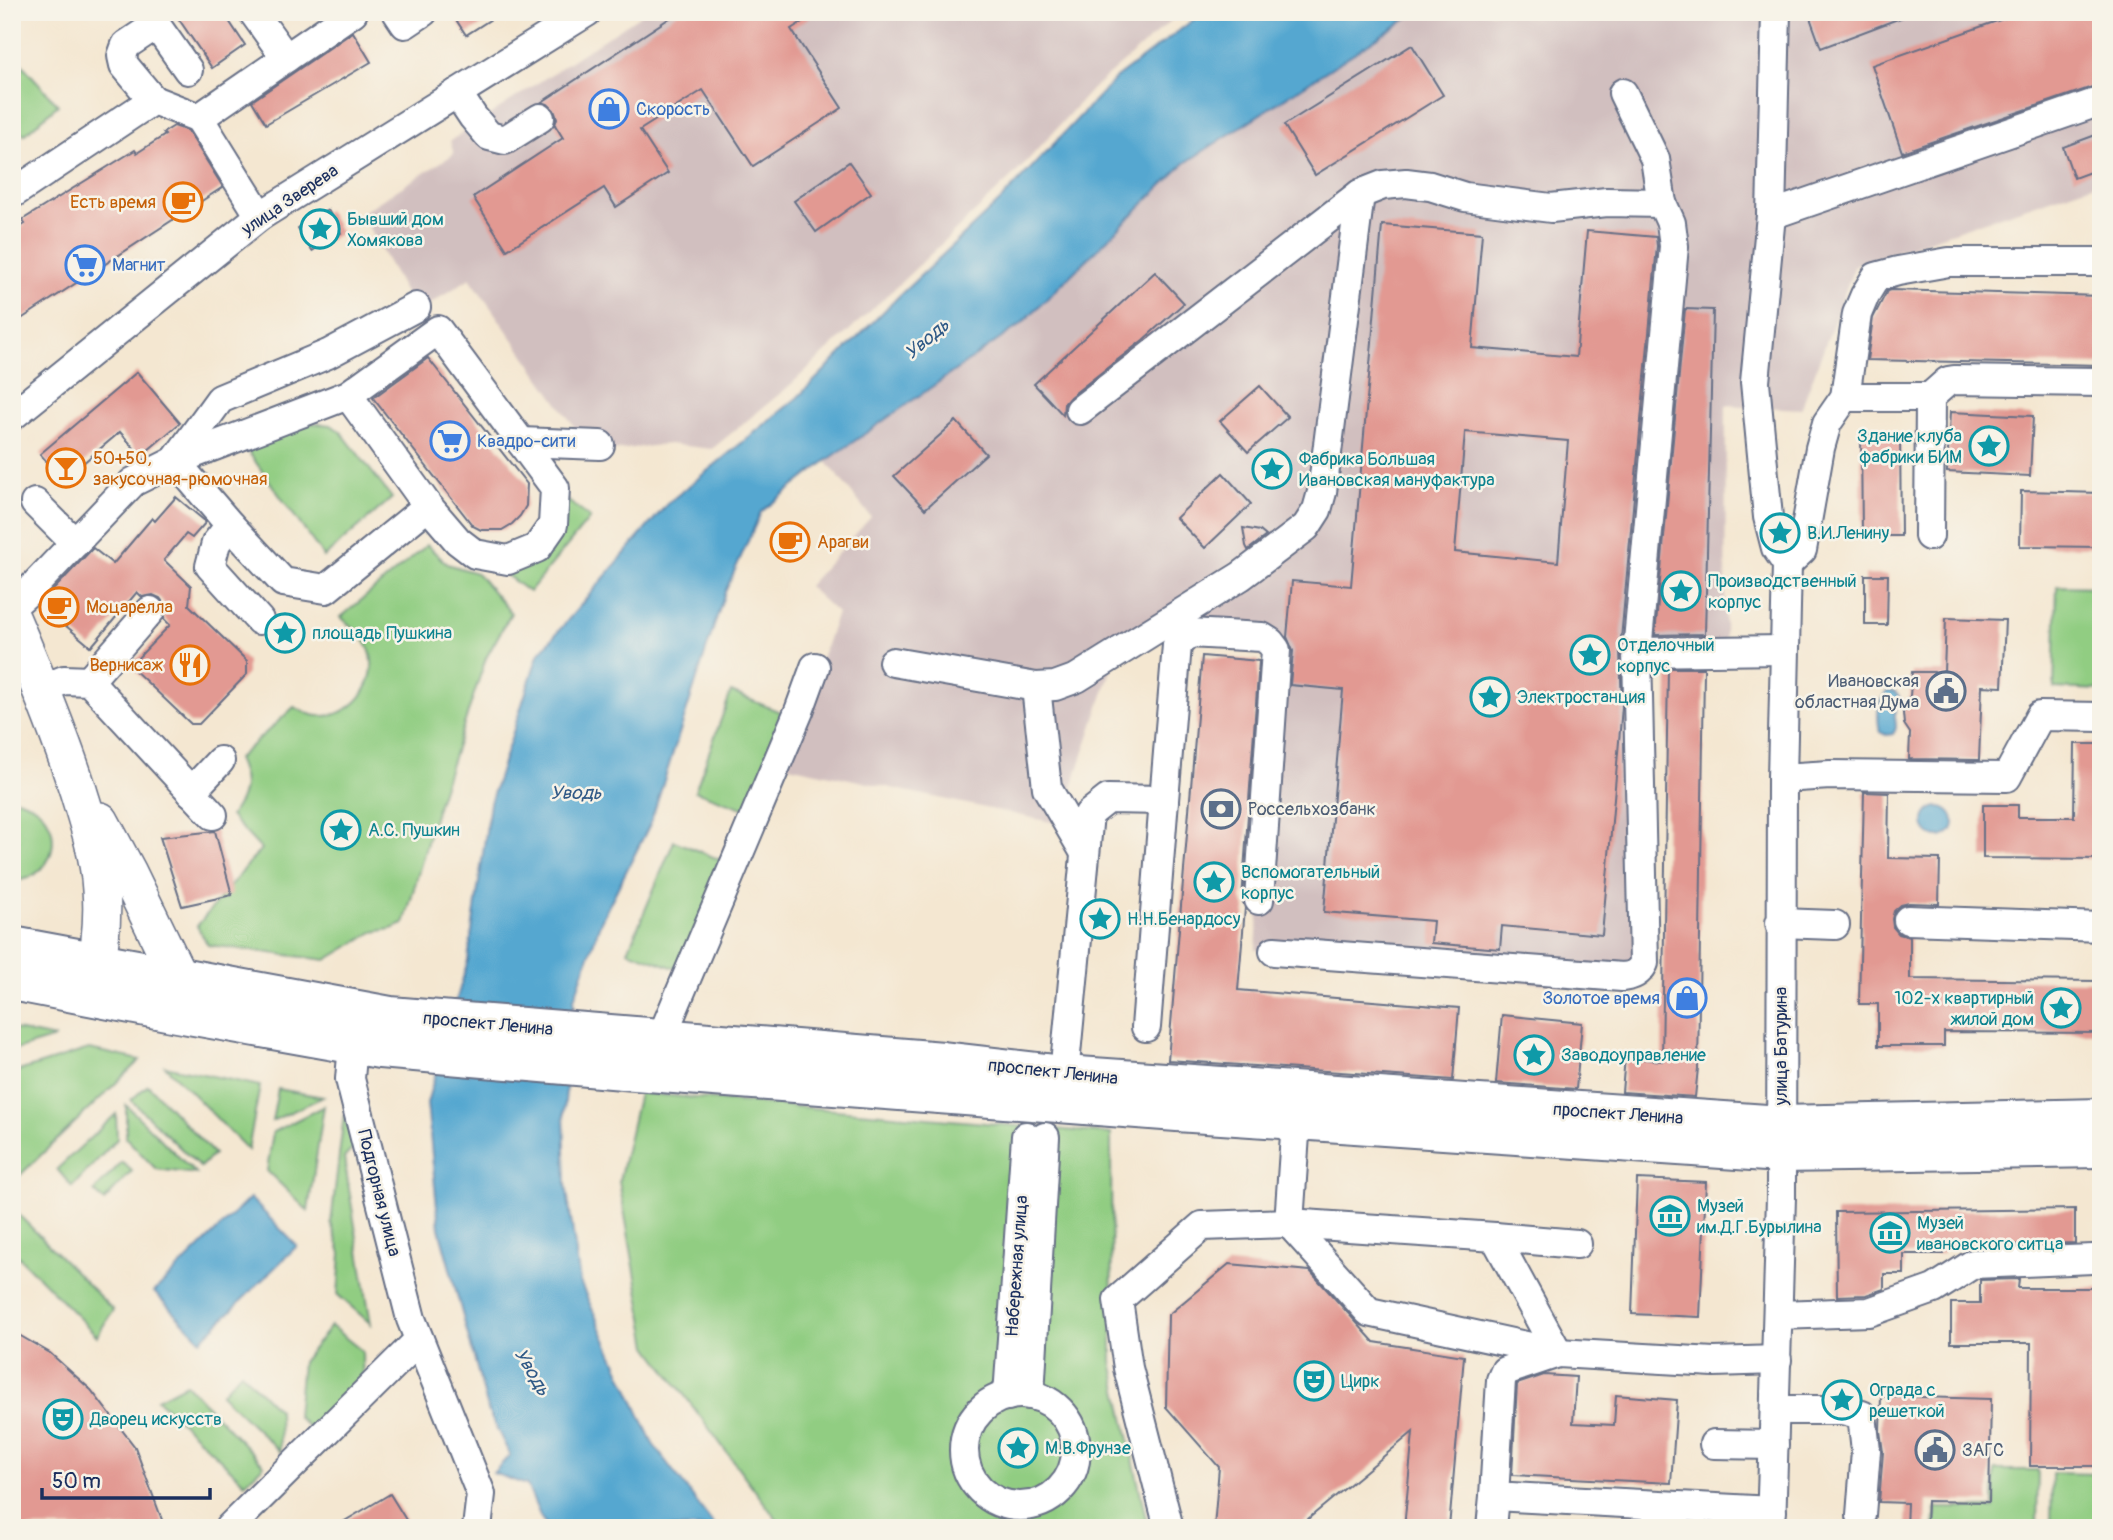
<svg xmlns="http://www.w3.org/2000/svg" width="2113" height="1540" font-family="Pangolin,sans-serif">
  <style>
    .industrial { fill: #d1bfbf }
    .green { fill: #91cd82; stroke: #567e70; stroke-width: 2 }
    .water { fill: #54a7d0; stroke: #386b97; stroke-width: 2 }
    .building { fill: #e29992; fill-rule: evenodd }
    .lines { fill: none; stroke-linecap: round; stroke-linejoin: round }
    .minor-casing { stroke: #676f86; stroke-width: 32 }
    .major-casing { stroke: #676f86; stroke-width: 40 }
    .highway-casing { stroke: #676f86; stroke-width: 42 }
    .minor { stroke: #fff; stroke-width: 28 }
    .major { stroke: #fff; stroke-width: 37 }
    .highway { stroke: #fff; stroke-width: 38 }
    .labels { text-anchor: middle; dominant-baseline: central; stroke-width: 5; stroke-linejoin: round; paint-order: stroke }
    .shop-label { font-size: 18px; fill: #366cbe; stroke: #f7f3e8; text-anchor: start }
    .street-label { font-size: 18px; fill: #1b2f5e; stroke: #f7f3e8 }
    .food-label { font-size: 18px; fill: #c56008; stroke: #f7f3e8; text-anchor: start }
    .culture-label { font-size: 18px; fill: #0d838f; stroke: #f7f3e8; text-anchor: start }
    .service-label { font-size: 18px; fill: #4e5e75; stroke: #f7f3e8; text-anchor: start }
    .water-label { font-size: 19px; font-style: italic; fill: #2f5986; stroke: #f7f3e8 }
  </style>
  <rect width="100%" height="100%" fill="#f7f3e8"/>
  <filter id="ink" filterUnits="userSpaceOnUse"><feTurbulence type="fractalNoise" baseFrequency=".0143" numOctaves="2"/><feDisplacementMap in="SourceGraphic" scale="14" xChannelSelector="R" yChannelSelector="G"/><feConvolveMatrix kernelMatrix="1 2 1 2 8 2 1 2 1" color-interpolation-filters="sRGB"/></filter>
  <filter id="wash" filterUnits="userSpaceOnUse"><feTurbulence type="fractalNoise" baseFrequency=".00686" numOctaves="4" result="noise"/><feDisplacementMap in="SourceGraphic" scale="28" xChannelSelector="R" yChannelSelector="G"/><feGaussianBlur stdDeviation="1.57" result="paint"/><feColorMatrix in="noise" values="0 0 0 0 0 0 0 0 0 0 0 0 0 0 0 0 0 1.4 0 .05"/><feComposite in="paint" operator="in"/></filter>
  <g filter="url(#wash)">
    <rect width="100%" height="100%" fill="#f4e7d1"/>
    <g class="industrial">
      <polygon points="645,12 1181,12 1090,91 1020,169 893,290 787,388 712,449 669,444 528,460 574,426 470,278 416,313 361,213 454,154 450,141"/>
      <polygon points="1417,12 2101,12 2101,182 1855,265 1801,409 1726,405 1725,655 1652,655 1632,994 1256,950 1277,635 1122,637 1060,824 784,765 837,613 808,586 871,517 826,461 1020,325 1185,163"/>
    </g>
    <g class="green">
      <polygon points="18,60 58,105 24,135 12,122 12,65"/>
      <polygon points="312,423 331,425 341,432 392,498 324,557 242,443"/>
      <polygon points="567,500 590,518 529,592 498,569"/>
      <path d="M427 545 447 564 477 573 511 613 486 658 439 800 404 924 391 929 373 932 326 960 208 945 197 926 261 849 230 816C246 795 248 783 237 759L294 707C302 711 310 716 319 716 351 718 378 686 371 655 367 638 352 628 341 617Z"/>
      <polygon points="2057,586 2101,587 2101,690 2054,688"/>
      <polygon points="731,692 788,715 748,810 695,791"/>
      <path d="M12 798C71 808 62 880 12 881Z"/>
      <polygon points="674,841 726,862 680,970 628,951"/>
      <polygon points="12,1029 55,1038 12,1051"/>
      <polygon points="89,1049 140,1060 17,1178 12,1173 12,1073"/>
      <polygon points="165,1066 260,1086 248,1150"/>
      <polygon points="148,1085 214,1154 200,1167 131,1100"/>
      <polygon points="278,1089 323,1097 272,1121"/>
      <polygon points="639,1093 1111,1134 1112,1362 1148,1528 783,1528 648,1346 619,1181"/>
      <polygon points="126,1105 196,1174 156,1169 126,1138"/>
      <polygon points="324,1106 308,1211 267,1171 273,1132"/>
      <polygon points="116,1114 117,1139 72,1187 57,1169"/>
      <polygon points="344,1114 354,1147 344,1158 371,1324 338,1295 341,1253 331,1223"/>
      <polygon points="122,1162 132,1171 104,1201 94,1191"/>
      <polygon points="12,1208 113,1310 97,1336 12,1250"/>
      <polygon points="331,1326 362,1351 363,1388 315,1434 297,1416 302,1362"/>
      <polygon points="241,1372 279,1411 280,1452 221,1394"/>
      <polygon points="186,1384 264,1465 245,1483 157,1399"/>
      <polygon points="1995,1470 2038,1470 2037,1528 1934,1528 1936,1508 1994,1508"/>
      <polygon points="2052,1473 2101,1474 2101,1528 2051,1528"/>
    </g>
    <g class="water">
      <polygon points="1204,12 1417,12 1185,163 1020,325 826,461 761,512 725,592 650,824 601,921 574,999 564,1113 566,1184 580,1282 653,1444 716,1528 549,1528 541,1518 527,1485 493,1473 510,1455 489,1413 439,1228 427,1103 468,960 490,803 538,655 668,503 797,398 900,295 1001,200 1116,78"/>
      <path d="M1888 691 1895 692 1899 696C1899 703 1895 706 1895 713 1894 722 1899 726 1893 734L1886 735 1880 732C1877 717 1876 702 1888 691Z"/>
      <circle cx="1939" cy="822" r="15"/>
      <polygon points="250,1198 297,1246 201,1340 154,1292"/>
    </g>
    <g id="blocks">
      <g class="building">
        <polygon points="174,12 223,12 245,45 212,68"/>
        <polygon points="451,12 502,12 466,35"/>
        <polygon points="679,12 818,12 791,29 842,108 753,166 703,90 640,130 668,173 616,207 604,188 507,250 473,197 563,138 555,125 557,118 554,110 548,104 542,102"/>
        <polygon points="1808,12 1911,12 1911,14 1821,48"/>
        <polygon points="2010,12 2101,12 2101,84 1902,152 1872,65 2011,16"/>
        <polygon points="353,32 371,62 266,124 252,101"/>
        <polygon points="1412,45 1443,95 1315,175 1284,125"/>
        <polygon points="174,126 188,131 223,187 12,325 12,232 25,224 22,220 135,150 137,153 165,135 163,133"/>
        <polygon points="2101,133 2101,168 2074,178 2063,147"/>
        <polygon points="849,162 871,193 816,232 794,201"/>
        <polygon points="328,210 341,233 312,251 298,228"/>
        <path d="M1382 225 1482 233 1472 348 1576 357 1587 231 1656 237 1657 246 1620 650 1622 707 1602 935 1502 926 1500 949 1431 943 1433 921 1324 912 1343 690 1290 685 1293 651 1287 637 1292 581 1351 586ZM1465 432 1568 441 1558 562 1455 552Z"/>
        <polygon points="1155,272 1184,303 1143,340 1070,397 1064,404 1063,415 1034,384"/>
        <polygon points="1891,290 2101,296 2101,365 1867,360 1873,318 1887,291"/>
        <polygon points="1685,309 1713,310 1705,634 1655,635"/>
        <polygon points="428,358 527,484 526,506 520,516 512,524 502,530 481,530 473,526 373,398"/>
        <polygon points="137,372 180,423 141,456 120,432 63,480 40,454"/>
        <polygon points="1260,386 1288,417 1248,452 1220,421"/>
        <polygon points="1950,412 2033,416 2030,476 1947,472"/>
        <polygon points="956,421 986,454 925,509 894,476"/>
        <polygon points="1861,434 1900,434 1901,536 1862,536"/>
        <polygon points="1223,473 1251,504 1205,548 1176,518"/>
        <polygon points="2021,491 2101,493 2101,547 2020,546"/>
        <polygon points="176,497 206,522 192,538 186,534 164,560 191,586 189,605 247,661 247,674 199,724 191,724 130,666 170,625 164,619 166,606 160,598 153,595 142,597 137,592 91,647 40,604 93,548 113,564 152,518 155,521"/>
        <polygon points="1243,528 1260,531 1266,536 1248,550 1246,546"/>
        <polygon points="1865,575 1888,575 1887,625 1865,625"/>
        <polygon points="1946,618 2005,620 2002,687 1982,686 1979,760 1909,759 1910,733 1904,724 1903,713 1905,703 1910,696 1912,672 1944,672"/>
        <polygon points="1202,656 1259,661 1242,899 1245,908 1238,990 1459,1008 1453,1080 1168,1060"/>
        <polygon points="1668,668 1704,668 1704,671 1698,1068 1695,1097 1622,1092 1625,1057 1662,1061"/>
        <polygon points="2075,744 2101,744 2101,859 1983,858 1983,805 2018,805 2018,817 2074,817"/>
        <polygon points="1864,792 1889,793 1888,858 1940,859 1939,904 1909,903 1901,905 1894,911 1892,919 1893,927 1899,934 1910,937 1910,979 2101,981 2101,1033 1944,1032 1944,1046 1878,1046 1878,1004 1859,1004"/>
        <polygon points="215,831 232,895 182,906 160,837"/>
        <polygon points="1502,1015 1582,1023 1576,1089 1496,1083"/>
        <polygon points="1637,1179 1706,1182 1700,1317 1632,1314"/>
        <polygon points="2075,1209 2075,1243 1943,1247 1943,1254 1904,1254 1904,1274 1884,1274 1884,1289 1866,1295 1837,1296 1836,1212"/>
        <polygon points="1229,1264 1310,1271 1374,1342 1464,1356 1449,1528 1404,1528 1413,1432 1297,1528 1214,1528 1219,1467 1166,1407 1168,1315"/>
        <polygon points="2019,1279 2018,1288 2101,1288 2101,1466 2030,1466 2031,1343 1951,1343 1951,1303 1980,1303 1980,1280"/>
        <polygon points="12,1331 50,1353 91,1390 135,1447 165,1528 12,1528"/>
        <polygon points="1544,1375 1576,1377 1573,1423 1614,1425 1616,1395 1677,1400 1671,1483 1512,1475 1517,1384"/>
        <polygon points="1881,1396 1991,1399 1989,1502 1927,1501 1926,1528 1906,1528 1907,1503 1879,1502 1883,1452 1880,1431"/>
        <polygon points="390,1494 411,1528 333,1528"/>
      </g>
    </g>
  </g>
  <g filter="url(#ink)">
    <use href="#blocks" fill-opacity="0" stroke="#676f86" stroke-width="2"/>
    <g class="lines">
      <g class="minor-casing">
        <g id="minor">
          <polyline points="147,12 188,70"/>
          <polyline points="397,12 405,24 423,12"/>
          <polyline points="1776,12 1771,215 1755,382 1768,517 1776,548 1787,564"/>
          <polyline points="286,58 353,12"/>
          <polyline points="457,93 473,117 489,136 505,140 540,118"/>
          <polyline points="1623,93 1655,159 1662,203 1671,223 1674,246 1637,652 1784,650"/>
          <polyline points="153,100 124,65 122,56 126,45 156,25"/>
          <polyline points="199,118 286,58 253,12"/>
          <polyline points="199,118 260,216"/>
          <polyline points="12,194 153,100 199,118"/>
          <polyline points="1771,215 2101,101"/>
          <polyline points="416,307 328,354 220,399 175,461 230,525 283,582 326,589 428,506"/>
          <polyline points="1845,397 1930,397 1948,381 1954,380 2101,382"/>
          <polyline points="1080,410 1360,194 1383,185 1406,183 1430,186 1465,197 1551,208 1607,202 1662,203"/>
          <polyline points="12,416 260,216 587,12"/>
          <polyline points="521,442 600,445"/>
          <polyline points="35,503 75,543"/>
          <polyline points="230,525 216,543 210,566 259,620"/>
          <polyline points="1929,536 1930,397"/>
          <polyline points="1787,564 1802,550 1820,448 1827,423 1845,397 1857,314 1865,295 1876,277 1898,271 1949,262 2101,262"/>
          <polyline points="12,606 29,591 133,482 175,461 348,395 438,330 555,488 553,525 537,548 508,560 475,554 458,541 428,506 348,395"/>
          <polyline points="893,662 1036,687 1055,686 1077,678 1241,576 1306,527 1317,510 1322,492 1360,194"/>
          <polyline points="89,681 150,611"/>
          <polyline points="1036,687 1047,788 1085,853"/>
          <polyline points="42,689 64,680 89,681 213,815"/>
          <polyline points="1782,778 1830,775 2007,777 2040,716 2101,717"/>
          <polyline points="191,792 220,761"/>
          <polyline points="1164,800 1177,645 1189,633 1262,637 1270,642 1276,650 1259,900"/>
          <polyline points="1908,920 2101,927"/>
          <polyline points="1780,923 1835,925"/>
          <path d="M1274 951 1622 977C1633 976 1639 973 1644 963L1637 652"/>
          <polyline points="662,1039 665,1029 799,711 815,667"/>
          <polyline points="353,1044 350,1079 411,1319 481,1494 477,1528"/>
          <polyline points="1064,1075 1089,814 1108,799 1164,800 1146,1027"/>
          <polyline points="1296,1120 1289,1223 1369,1312 1558,1353 1714,1362 1777,1360"/>
          <polyline points="1495,1237 1577,1244"/>
          <polyline points="1778,1315 1869,1312 1934,1289 1973,1264 2093,1259"/>
          <polyline points="1558,1353 1505,1371 1501,1380 1494,1496 1772,1511"/>
          <circle cx="1020" cy="1450" r="56"/>
          <polyline points="1030,1395 1045,1137"/>
          <polyline points="1008,1396 1026,1136"/>
          <polyline points="1775,1410 1842,1410 1862,1415 1866,1451 1861,1515"/>
          <polyline points="1714,1444 1774,1445"/>
          <polyline points="229,1528 419,1340"/>
          <polyline points="1169,1528 1128,1368 1118,1300 1202,1226 1289,1223 1495,1237 1558,1353"/>
          <polyline points="1491,1528 1494,1496"/>
          <polyline points="1771,1528 1781,1197 1782,778 1787,564"/>
        </g>
      </g>
      <g class="major-casing">
        <g id="major">
          <path d="M12 620C36 676 59 732 78 790 88 823 99 855 101 890 104 923 98 958 92 991"/>
          <polyline points="100,821 128,873 178,976"/>
        </g>
      </g>
      <g class="highway-casing">
        <g id="highway">
          <polyline points="12,946 390,1016 943,1061 1064,1075 1781,1125 2101,1118"/>
          <polyline points="12,981 172,1012 380,1049 635,1071 1177,1112 1781,1153 2101,1148"/>
        </g>
      </g>
      <use href="#minor" class="minor"/>
      <use href="#major" class="major"/>
      <use href="#highway" class="highway"/>
    </g>
  </g>
  <defs>
    <g id="shop-ring" transform="scale(2.0125)"><circle r="9.5" fill="#f7f3e8" stroke="#3f7fe0" stroke-width="1.5"/><path d="M-5-2.5h2.3a2.7 3.5 0 0 1 5.4 0H5L5.5 6h-11ZM-1.5-2.5h3a1.5 2.3 0 0 0-3 0Z" fill="#3f7fe0"/></g>
    <g id="cafe-ring" transform="scale(2.0125)"><circle r="9.5" fill="#f7f3e8" stroke="#e8710a" stroke-width="1.5"/><path d="M-5.5-4.5H6V0H3Q3 3.5 0 3.5H-2.5Q-5.5 3.5-5.5 0ZM3-3.2v2h1.7v-2ZM-6 4.5H4V6H-6Z" fill="#e8710a"/></g>
    <g id="sight-ring" transform="scale(2.0125)"><circle r="9.5" fill="#f7f3e8" stroke="#0f9aa8" stroke-width="1.5"/><path d="M0-6L1.8-2.2L6-1.7L2.9 1.2L3.7 5.4L0 3.3L-3.7 5.4L-2.9 1.2L-6-1.7L-1.8-2.2Z" fill="#0f9aa8"/></g>
    <g id="supermarket-ring" transform="scale(2.0125)"><circle r="9.5" fill="#f7f3e8" stroke="#3f7fe0" stroke-width="1.5"/><path d="M-6-5.5h2.5l.6 2H6L4.5 2H-2.5L-4.4-4H-6ZM-1.5 3.2a1.3 1.3 0 1 0 .1 0ZM3 3.2a1.3 1.3 0 1 0 .1 0Z" fill="#3f7fe0"/></g>
    <g id="bar-ring" transform="scale(2.0125)"><circle r="9.5" fill="#f7f3e8" stroke="#e8710a" stroke-width="1.5"/><path d="M-6-5H6L.8 .8V4.5H3.5V6h-7V4.5H-.8V.8Z" fill="#e8710a"/></g>
    <g id="restaurant-ring" transform="scale(2.0125)"><circle r="9.5" fill="#f7f3e8" stroke="#e8710a" stroke-width="1.5"/><path d="M-5-6h1v4h1v-4h1v4h1v-4h1v5L-1.5 .5V6h-2V.5L-5-1ZM5-6V6H3V1.5H1.5Q1.5-4 5-6Z" fill="#e8710a"/></g>
    <g id="civic-ring" transform="scale(2.0125)"><circle r="9.5" fill="#f7f3e8" stroke="#5c6f8a" stroke-width="1.5"/><path d="M-.6-6.5H3V-4.5H.6V-3L4-1V1h2V6H-6V1h2V-1L-.6-3ZM-1.2 2.5V6h2.4V2.5Z" fill="#5c6f8a"/></g>
    <g id="bank-ring" transform="scale(2.0125)"><circle r="9.5" fill="#f7f3e8" stroke="#5c6f8a" stroke-width="1.5"/><path d="M-6-4H6V4H-6ZM0-2.3a2.3 2.3 0 1 0 0 4.6a2.3 2.3 0 1 0 0-4.6Z" fill="#5c6f8a"/></g>
    <g id="museum-ring" transform="scale(2.0125)"><circle r="9.5" fill="#f7f3e8" stroke="#0f9aa8" stroke-width="1.5"/><path d="M0-6L6-3V-2H-6V-3ZM-5-1h2V3h-2ZM-1-1h2V3h-2ZM3-1h2V3H3ZM-6 4H6V6H-6Z" fill="#0f9aa8"/></g>
    <g id="theatre-ring" transform="scale(2.0125)"><circle r="9.5" fill="#f7f3e8" stroke="#0f9aa8" stroke-width="1.5"/><path d="M-5-5.5Q0-4 5-5.5V0Q5 5 0 6Q-5 5-5 0ZM-3.3-2.5H-1v1.5H-3.3ZM1-2.5H3.3v1.5H1ZM-2.8 1Q0 5.5 2.8 1Z" fill="#0f9aa8"/></g>
  </defs>
  <g fill-rule="evenodd">
    <use href="#shop-ring" x="609" y="109"/>
    <use href="#cafe-ring" x="183" y="202"/>
    <use href="#sight-ring" x="320" y="229"/>
    <use href="#supermarket-ring" x="85" y="265"/>
    <use href="#supermarket-ring" x="450" y="441"/>
    <use href="#sight-ring" x="1989" y="446"/>
    <use href="#bar-ring" x="66" y="468"/>
    <use href="#sight-ring" x="1272" y="469"/>
    <use href="#sight-ring" x="1780" y="533"/>
    <use href="#cafe-ring" x="790" y="542"/>
    <use href="#sight-ring" x="1681" y="591"/>
    <use href="#cafe-ring" x="59" y="607"/>
    <use href="#sight-ring" x="285" y="633"/>
    <use href="#sight-ring" x="1590" y="655"/>
    <use href="#restaurant-ring" x="190" y="665"/>
    <use href="#civic-ring" x="1946" y="691"/>
    <use href="#sight-ring" x="1490" y="697"/>
    <use href="#bank-ring" x="1221" y="809"/>
    <use href="#sight-ring" x="341" y="830"/>
    <use href="#sight-ring" x="1214" y="882"/>
    <use href="#sight-ring" x="1100" y="919"/>
    <use href="#shop-ring" x="1687" y="998"/>
    <use href="#sight-ring" x="2061" y="1008"/>
    <use href="#sight-ring" x="1534" y="1055"/>
    <use href="#museum-ring" x="1670" y="1216"/>
    <use href="#museum-ring" x="1890" y="1233"/>
    <use href="#theatre-ring" x="1314" y="1381"/>
    <use href="#sight-ring" x="1842" y="1400"/>
    <use href="#theatre-ring" x="63" y="1419"/>
    <use href="#sight-ring" x="1018" y="1448"/>
    <use href="#civic-ring" x="1935" y="1450"/>
  </g>
  <g class="labels">
    <g class="shop-label">
      <text x="636" y="109">Скорость</text>
      <text x="112" y="265">Магнит</text>
      <text x="477" y="441">Квадро-сити</text>
      <text x="1660" y="998" text-anchor="end">Золотое время</text>
    </g>
    <g class="street-label">
      <text transform="translate(290 200) rotate(-34)">улица Зверева</text>
      <text transform="translate(488 1024) rotate(5)">проспект Ленина</text>
      <text transform="translate(1781 1046) rotate(-90)">улица Батурина</text>
      <text transform="translate(1053 1072) rotate(6)">проспект Ленина</text>
      <text transform="translate(1618 1114) rotate(4)">проспект Ленина</text>
      <text transform="translate(379 1193) rotate(76)">Подгорная улица</text>
      <text transform="translate(1017 1266) rotate(-86)">Набережная улица</text>
    </g>
    <g class="food-label">
      <text x="156" y="202" text-anchor="end">Есть время</text>
      <text x="93" y="458">50+50,<tspan x="93" dy="21">закусочная-рюмочная</tspan></text>
      <text x="817" y="542">Арагви</text>
      <text x="86" y="607">Моцарелла</text>
      <text x="163" y="665" text-anchor="end">Вернисаж</text>
    </g>
    <g class="culture-label">
      <text x="347" y="219">Бывший дом<tspan x="347" dy="21">Хомякова</tspan></text>
      <text x="1962" y="436" text-anchor="end">Здание клуба<tspan x="1962" dy="21">фабрики БИМ</tspan></text>
      <text x="1299" y="459">Фабрика Большая<tspan x="1299" dy="21">Ивановская мануфактура</tspan></text>
      <text x="1807" y="533">В.И.Ленину</text>
      <text x="1708" y="581">Производственный<tspan x="1708" dy="21">корпус</tspan></text>
      <text x="312" y="633">площадь Пушкина</text>
      <text x="1617" y="645">Отделочный<tspan x="1617" dy="21">корпус</tspan></text>
      <text x="1517" y="697">Электростанция</text>
      <text x="368" y="830">А.C. Пушкин</text>
      <text x="1241" y="872">Вспомогательный<tspan x="1241" dy="21">корпус</tspan></text>
      <text x="1127" y="919">Н.Н.Бенардосу</text>
      <text x="2034" y="998" text-anchor="end">102-х квартирный<tspan x="2034" dy="21">жилой дом</tspan></text>
      <text x="1561" y="1055">Заводоуправление</text>
      <text x="1697" y="1206">Музей<tspan x="1697" dy="21">им.Д.Г.Бурылина</tspan></text>
      <text x="1917" y="1223">Музей<tspan x="1917" dy="21">ивановского ситца</tspan></text>
      <text x="1341" y="1381">Цирк</text>
      <text x="1869" y="1390">Ограда с<tspan x="1869" dy="21">решеткой</tspan></text>
      <text x="90" y="1419">Дворец искусств</text>
      <text x="1045" y="1448">М.В.Фрунзе</text>
    </g>
    <g class="service-label">
      <text x="1919" y="681" text-anchor="end">Ивановская<tspan x="1919" dy="21">областная Дума</tspan></text>
      <text x="1248" y="809">Россельхозбанк</text>
      <text x="1962" y="1450">ЗАГС</text>
    </g>
    <g class="water-label">
      <text transform="translate(927 339) rotate(-40)">Уводь</text>
      <text x="576" y="793">Уводь</text>
      <text transform="translate(532 1372) rotate(60)">Уводь</text>
    </g>
  </g>
  <rect width="2113" height="1540" fill="none" stroke="#f7f3e8" stroke-width="42"/>
  <path d="M42 1488v10h168v-10" fill="none" stroke="#1b2f5e" stroke-width="3.5"/>
  <text x="52" y="1488" font-size="21" fill="#1b2f5e" stroke="#f7f3e8" stroke-width="5" paint-order="stroke">50 m</text>
</svg>
